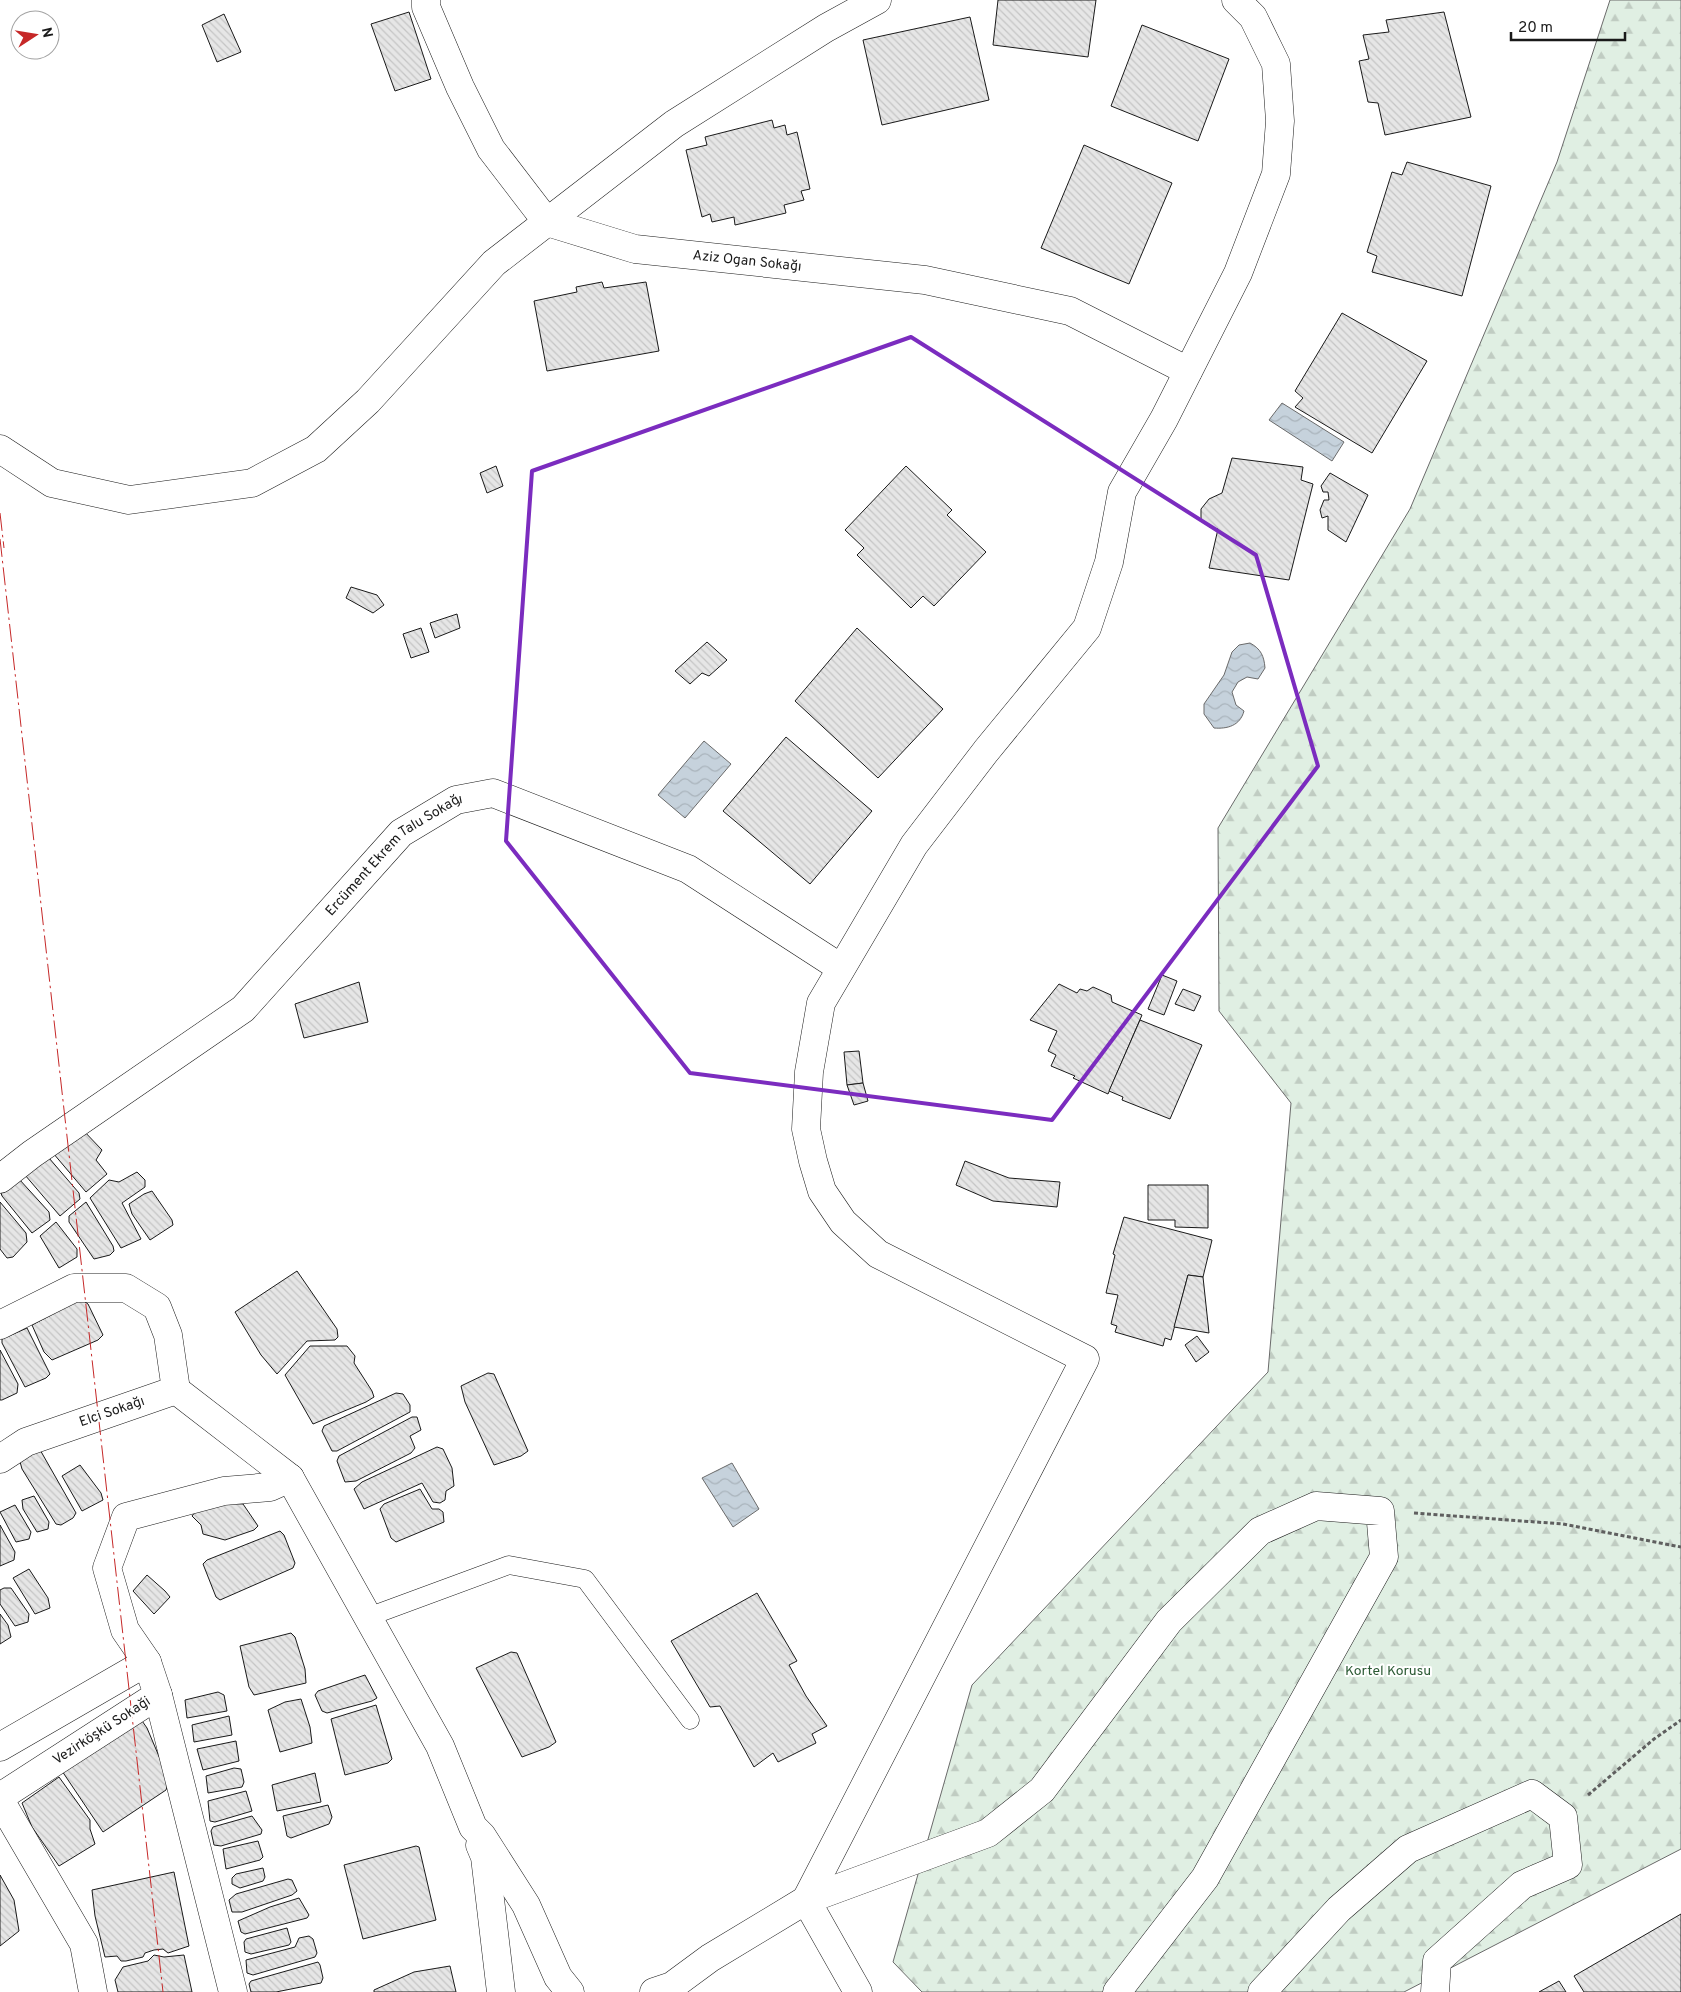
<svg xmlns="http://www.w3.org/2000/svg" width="1681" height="1992" font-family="Overpass,sans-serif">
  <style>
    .forest { fill: url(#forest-firs); stroke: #6a6a6a }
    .water { fill: url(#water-waves); stroke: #6a6a6a }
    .building { fill: url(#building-back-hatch); stroke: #1a1a1a }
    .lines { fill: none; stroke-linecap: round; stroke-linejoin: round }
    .service-casing { stroke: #1a1a1a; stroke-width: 19 }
    .minor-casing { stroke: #1a1a1a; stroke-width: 29 }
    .tertiary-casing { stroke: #1a1a1a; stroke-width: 29 }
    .path { stroke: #5f5f5f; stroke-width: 3; stroke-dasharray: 4 2.5; stroke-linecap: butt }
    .service { stroke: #fff; stroke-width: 18 }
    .minor { stroke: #fff; stroke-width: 28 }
    .tertiary { stroke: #fff; stroke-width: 28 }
    .power { stroke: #c62828; stroke-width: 1; stroke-dasharray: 18 4 2.5 4; stroke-linecap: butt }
    .marked { fill: none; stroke: #7b2cbf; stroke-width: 4; stroke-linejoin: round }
    .labels { text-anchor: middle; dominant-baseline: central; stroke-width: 4; stroke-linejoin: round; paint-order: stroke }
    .street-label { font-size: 14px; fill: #1a1a1a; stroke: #fff }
    .park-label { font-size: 14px; fill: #2b5a34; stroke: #fff }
  </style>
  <defs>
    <pattern id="forest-firs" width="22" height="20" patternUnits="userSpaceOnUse" patternTransform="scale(1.25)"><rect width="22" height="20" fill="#e0efe3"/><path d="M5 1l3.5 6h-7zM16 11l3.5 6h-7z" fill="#c0ccc2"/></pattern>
    <pattern id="water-waves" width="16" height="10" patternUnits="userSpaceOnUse" patternTransform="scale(1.25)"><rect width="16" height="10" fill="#c6d2dc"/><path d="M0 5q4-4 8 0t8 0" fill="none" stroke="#aab4bc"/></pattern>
    <pattern id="building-back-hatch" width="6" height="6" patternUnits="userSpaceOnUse" patternTransform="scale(1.25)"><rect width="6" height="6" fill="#e6e6e6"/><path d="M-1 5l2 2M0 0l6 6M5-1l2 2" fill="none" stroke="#c5c5c5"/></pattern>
  </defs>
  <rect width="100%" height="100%" fill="#fff"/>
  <polygon class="forest" points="1610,0 1681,0 1681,1849 1404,1992 922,1992 893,1962 972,1685 1268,1372 1291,1103 1219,1011 1218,828 1410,509 1557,162"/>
  <g class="water">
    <polygon points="1282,403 1344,442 1332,461 1269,420"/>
    <path d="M1250 643C1261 649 1264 656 1265 668L1258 679 1247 677 1238 682 1232 692 1236 705 1244 711C1240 726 1227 729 1214 728L1204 714V704L1224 675 1232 652 1239 645Z"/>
    <polygon points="704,741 731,764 685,818 658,795"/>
    <polygon points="732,1463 759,1509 733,1527 702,1478"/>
  </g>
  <g class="building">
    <polygon points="998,0 1096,0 1088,57 993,45"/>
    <polygon points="409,12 431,79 395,91 371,24"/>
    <polygon points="1444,12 1471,117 1385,135 1378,103 1368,102 1359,61 1369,59 1363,35 1389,32 1386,20"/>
    <polygon points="224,14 241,52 217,62 202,25"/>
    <polygon points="970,17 989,100 882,125 863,40"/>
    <polygon points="1142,25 1229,59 1198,141 1111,106"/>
    <polygon points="772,120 774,128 785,125 787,135 797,132 810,189 801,191 804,200 784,205 786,213 735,225 734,217 712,222 710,214 702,217 686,150 707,145 705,137"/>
    <polygon points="1084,145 1172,183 1129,284 1041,248"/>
    <polygon points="1407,162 1491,186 1462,296 1372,272 1377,256 1367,252 1392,172 1402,175"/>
    <polygon points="602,282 604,288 646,282 659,351 547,371 534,301 577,292 576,287"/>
    <polygon points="1342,313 1427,361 1372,453 1295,407 1303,398 1295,391"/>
    <polygon points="1232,458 1303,467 1301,480 1313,484 1289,580 1209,568 1218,529 1209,527 1201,519 1201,509 1209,499 1222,493"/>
    <polygon points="496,466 503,486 487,493 480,473"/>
    <polygon points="906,466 952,510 947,515 986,552 934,606 923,596 911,608 857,555 864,548 845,530"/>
    <polygon points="1330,473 1368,495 1346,542 1328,530 1328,516 1322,518 1320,510 1324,500 1329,500 1328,492 1323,492 1321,486"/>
    <polygon points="351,587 377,595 384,605 373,613 346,598"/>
    <polygon points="457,614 460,628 435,638 430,623"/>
    <polygon points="421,628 429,652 411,658 403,634"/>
    <polygon points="857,628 943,709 878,778 795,701"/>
    <polygon points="707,642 727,660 709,676 702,673 690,684 675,671"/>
    <polygon points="786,737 872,811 810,884 723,811"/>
    <polygon points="1162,975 1177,981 1164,1015 1148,1009"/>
    <polygon points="359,982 368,1022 304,1038 295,1004"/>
    <polygon points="1059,984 1077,993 1080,989 1087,991 1093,987 1111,995 1112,1002 1142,1015 1108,1094 1073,1078 1075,1076 1051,1066 1056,1055 1048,1051 1057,1031 1030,1020"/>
    <polygon points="1183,989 1201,996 1194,1011 1175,1004"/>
    <polygon points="1140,1020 1202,1045 1170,1119 1122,1100 1123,1097 1109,1091"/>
    <polygon points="859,1051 863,1083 847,1085 844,1052"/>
    <polygon points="863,1083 868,1101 854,1105 847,1085"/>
    <polygon points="81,1128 102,1150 96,1160 107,1174 86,1192 53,1153"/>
    <polygon points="49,1158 79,1193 80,1199 60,1216 25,1175"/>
    <polygon points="965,1161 1009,1178 1060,1182 1057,1207 993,1201 956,1185"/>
    <polygon points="137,1172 145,1180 145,1187 122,1203 141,1239 121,1248 90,1198 109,1180 119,1182"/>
    <polygon points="19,1179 49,1212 50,1220 32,1233 2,1196 0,1190"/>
    <polygon points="1148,1185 1208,1185 1208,1228 1175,1227 1175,1220 1148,1220"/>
    <polygon points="152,1191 172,1220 173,1225 150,1240 132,1214 129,1204 144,1194"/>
    <polygon points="0,1202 26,1233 27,1242 13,1257 7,1258 0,1249"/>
    <polygon points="86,1202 113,1246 114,1251 110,1255 94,1259 69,1222 69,1216"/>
    <polygon points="1124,1217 1212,1240 1203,1277 1188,1275 1171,1340 1165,1338 1163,1346 1115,1332 1117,1326 1111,1324 1118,1295 1106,1293 1115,1255 1113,1254"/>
    <polygon points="56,1222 77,1249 77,1257 59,1268 40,1236"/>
    <polygon points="297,1271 337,1329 338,1337 335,1340 307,1341 277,1374 261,1355 235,1312"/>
    <polygon points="1188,1275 1203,1277 1209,1333 1174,1327"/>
    <polygon points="81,1299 88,1304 103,1335 98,1340 52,1360 44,1352 32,1325"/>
    <polygon points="27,1328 50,1374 46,1378 25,1387 2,1343 2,1339"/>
    <polygon points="1197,1336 1209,1352 1196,1362 1185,1345"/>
    <polygon points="310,1346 347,1346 355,1356 354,1363 372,1391 374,1397 366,1402 313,1424 285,1375"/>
    <polygon points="0,1350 18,1384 17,1393 2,1400 0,1400"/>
    <polygon points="488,1373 494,1374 528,1451 521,1456 494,1465 465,1402 461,1386"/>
    <polygon points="396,1393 403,1394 410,1405 410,1412 337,1451 332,1451 322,1431 324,1426"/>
    <polygon points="412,1417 417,1417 421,1430 410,1436 415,1448 411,1453 356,1481 345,1482 337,1461 339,1456"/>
    <polygon points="437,1447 443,1449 452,1468 454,1486 446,1491 445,1500 440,1503 433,1502 422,1483 364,1509 354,1489 362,1482"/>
    <polygon points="39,1448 76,1513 73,1518 61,1525 56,1524 22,1469 19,1458"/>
    <polygon points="80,1465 101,1493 103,1500 82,1511 62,1476"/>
    <polygon points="420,1489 432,1509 439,1509 443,1512 444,1522 396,1542 391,1538 380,1509 384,1504"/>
    <polygon points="34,1496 49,1522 48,1529 37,1532 23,1509 22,1500"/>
    <polygon points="203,1502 243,1504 258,1526 254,1530 225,1540 203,1534 201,1525 192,1516"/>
    <polygon points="15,1505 31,1532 29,1539 16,1542 0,1512"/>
    <polygon points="0,1525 15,1552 14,1560 0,1566"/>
    <polygon points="280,1531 284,1535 295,1563 293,1568 220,1600 216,1597 203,1564 207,1560"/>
    <polygon points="29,1569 48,1598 50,1608 35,1614 13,1578"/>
    <polygon points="147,1575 165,1591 170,1597 154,1614 133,1591"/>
    <polygon points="4,1588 11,1588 29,1614 28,1622 15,1626 0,1604 0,1590"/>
    <polygon points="757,1593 797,1661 789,1665 806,1696 827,1726 812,1734 816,1743 778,1762 773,1753 754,1767 720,1706 710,1707 671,1641"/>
    <polygon points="0,1614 8,1625 11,1637 0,1644"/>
    <polygon points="291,1633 295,1637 305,1669 306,1683 254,1695 249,1687 240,1646"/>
    <polygon points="511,1652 517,1653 556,1742 549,1747 522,1757 476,1668"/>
    <polygon points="365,1675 377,1698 372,1701 327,1713 322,1711 315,1695 318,1691"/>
    <polygon points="218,1692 224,1695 227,1711 187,1718 185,1700"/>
    <polygon points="301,1699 310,1727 312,1743 280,1752 268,1710 285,1702"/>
    <polygon points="376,1705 392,1759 388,1763 345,1775 331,1719"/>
    <polygon points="229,1716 232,1735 194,1742 192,1725"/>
    <polygon points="140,1718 147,1728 169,1780 166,1790 103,1832 62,1771"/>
    <polygon points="236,1741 239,1761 203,1770 197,1749"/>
    <polygon points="234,1768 241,1769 244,1782 242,1787 208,1793 206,1776"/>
    <polygon points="315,1773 321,1802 277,1811 272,1785"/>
    <polygon points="59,1777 90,1820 90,1829 95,1844 59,1866 32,1827 22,1803"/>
    <polygon points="246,1791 252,1811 215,1822 210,1821 208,1801"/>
    <polygon points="328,1805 332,1817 329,1824 291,1838 287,1836 283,1816"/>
    <polygon points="252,1816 262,1830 261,1834 221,1846 214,1845 211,1831 213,1827"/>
    <polygon points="258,1841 263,1857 260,1860 226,1869 223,1849"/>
    <polygon points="416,1846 419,1847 436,1920 363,1939 344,1865"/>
    <polygon points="263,1868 265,1877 263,1881 240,1888 232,1884 232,1878 236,1874"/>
    <polygon points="174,1872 189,1946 168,1953 163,1949 154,1950 145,1953 143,1957 126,1961 121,1961 117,1956 105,1957 95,1916 92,1890"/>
    <polygon points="0,1875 14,1900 19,1931 0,1946"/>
    <polygon points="288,1879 292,1880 297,1891 292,1895 242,1912 232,1912 229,1900 236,1894"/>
    <polygon points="299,1898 309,1915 307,1918 245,1934 241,1932 238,1921 270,1907"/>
    <polygon points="1681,1914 1681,1992 1584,1992 1574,1976"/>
    <polygon points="287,1928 291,1942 289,1945 251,1954 245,1952 244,1942 246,1939"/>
    <polygon points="309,1936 313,1939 317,1953 315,1957 253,1975 247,1973 246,1960 295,1947 299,1938"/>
    <polygon points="154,1955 164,1957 184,1955 192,1992 118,1992 115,1980 123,1967 148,1961"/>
    <polygon points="318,1962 320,1965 323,1978 321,1983 276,1992 251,1992 249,1984 251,1981"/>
    <polygon points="450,1966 456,1992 374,1992 374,1990 414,1972"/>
    <polygon points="1559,1981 1566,1992 1539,1992"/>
  </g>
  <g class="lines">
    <g class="service-casing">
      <polyline id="service" points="368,1617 509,1565 585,1579 690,1720"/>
    </g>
    <g class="minor-casing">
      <g id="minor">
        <path id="s1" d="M426 0V7L460 87 491 149 547 222 635 249 925 280 1070 311 1188 371"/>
        <polyline points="0,449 52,483 129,500 252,483 316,449 368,401 494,263 674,124 826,28 877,0"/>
        <path id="s2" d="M0 1179 32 1154 243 1009 401 833 456 800 493 793 688 869 841 968"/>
        <polyline points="176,1390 290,1478 440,1746 473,1827 482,1836 526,1905 558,1977 570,1992"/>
        <polyline points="147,1662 125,1630 107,1568 126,1517 224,1491 270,1487 290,1478"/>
        <polyline points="158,1695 233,1992"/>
        <polyline points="0,1747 147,1662 158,1695 0,1797"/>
        <polyline points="0,1800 84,1944 93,1992"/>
        <polyline points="480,1845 485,1857 501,1992"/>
        <polyline points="806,1900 1085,1359 878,1254 843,1222 822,1191 813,1161 806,1129 809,1072 821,1003 914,845 986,751 1087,628 1109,562 1122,492 1164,419 1238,273 1276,174 1280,121 1276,64 1253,17 1236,0"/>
        <polyline points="806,1900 858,1992"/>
        <polyline points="654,1992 672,1986 710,1958 806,1900 988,1833 1042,1790 1169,1621 1260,1531 1316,1506 1380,1511 1384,1557 1205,1878 1117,1992"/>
        <polyline points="1262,1992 1339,1909 1408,1849 1532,1794 1563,1817 1568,1865 1522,1885 1437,1961 1435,1992"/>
      </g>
    </g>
    <g class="tertiary-casing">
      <polyline id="tertiary" points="0,1325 74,1288 126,1288 157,1307 168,1335 176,1390 26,1442 0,1459"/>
    </g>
    <g class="path">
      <polyline points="1414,1513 1563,1524 1681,1547"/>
      <polyline points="1588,1795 1654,1739 1681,1720"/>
    </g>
    <use href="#service" class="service"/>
    <use href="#minor" class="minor"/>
    <use href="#tertiary" class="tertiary"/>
    <g class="power">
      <polyline points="0,513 4,548"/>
      <polyline points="0,539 163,1992"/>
    </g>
  </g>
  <path class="marked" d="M911 337 1256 555 1318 766 1052 1120 690 1073 506 841 532 471Z"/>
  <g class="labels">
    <g class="street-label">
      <text stroke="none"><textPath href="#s1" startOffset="460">Aziz Ogan Sokağı</textPath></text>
      <text stroke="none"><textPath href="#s2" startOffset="514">Ercüment Ekrem Talu Sokağı</textPath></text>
      <text transform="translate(112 1412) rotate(-19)">Elci Sokağı</text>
      <text transform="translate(102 1731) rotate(-33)">Vezirköşkü Sokaği</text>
    </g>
    <g class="park-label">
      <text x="1388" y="1671">Kortel Korusu</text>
    </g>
  </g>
  <g transform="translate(35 35) rotate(78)"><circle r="24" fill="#ffffff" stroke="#a3a3a3"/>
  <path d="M0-4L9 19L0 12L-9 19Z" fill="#c62828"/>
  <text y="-8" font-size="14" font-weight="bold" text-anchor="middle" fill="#1a1a1a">N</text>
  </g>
  <path d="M1511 32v8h114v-8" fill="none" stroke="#1a1a1a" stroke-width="2.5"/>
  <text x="1518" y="32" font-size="15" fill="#1a1a1a" stroke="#ffffff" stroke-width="4" paint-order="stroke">20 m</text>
</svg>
